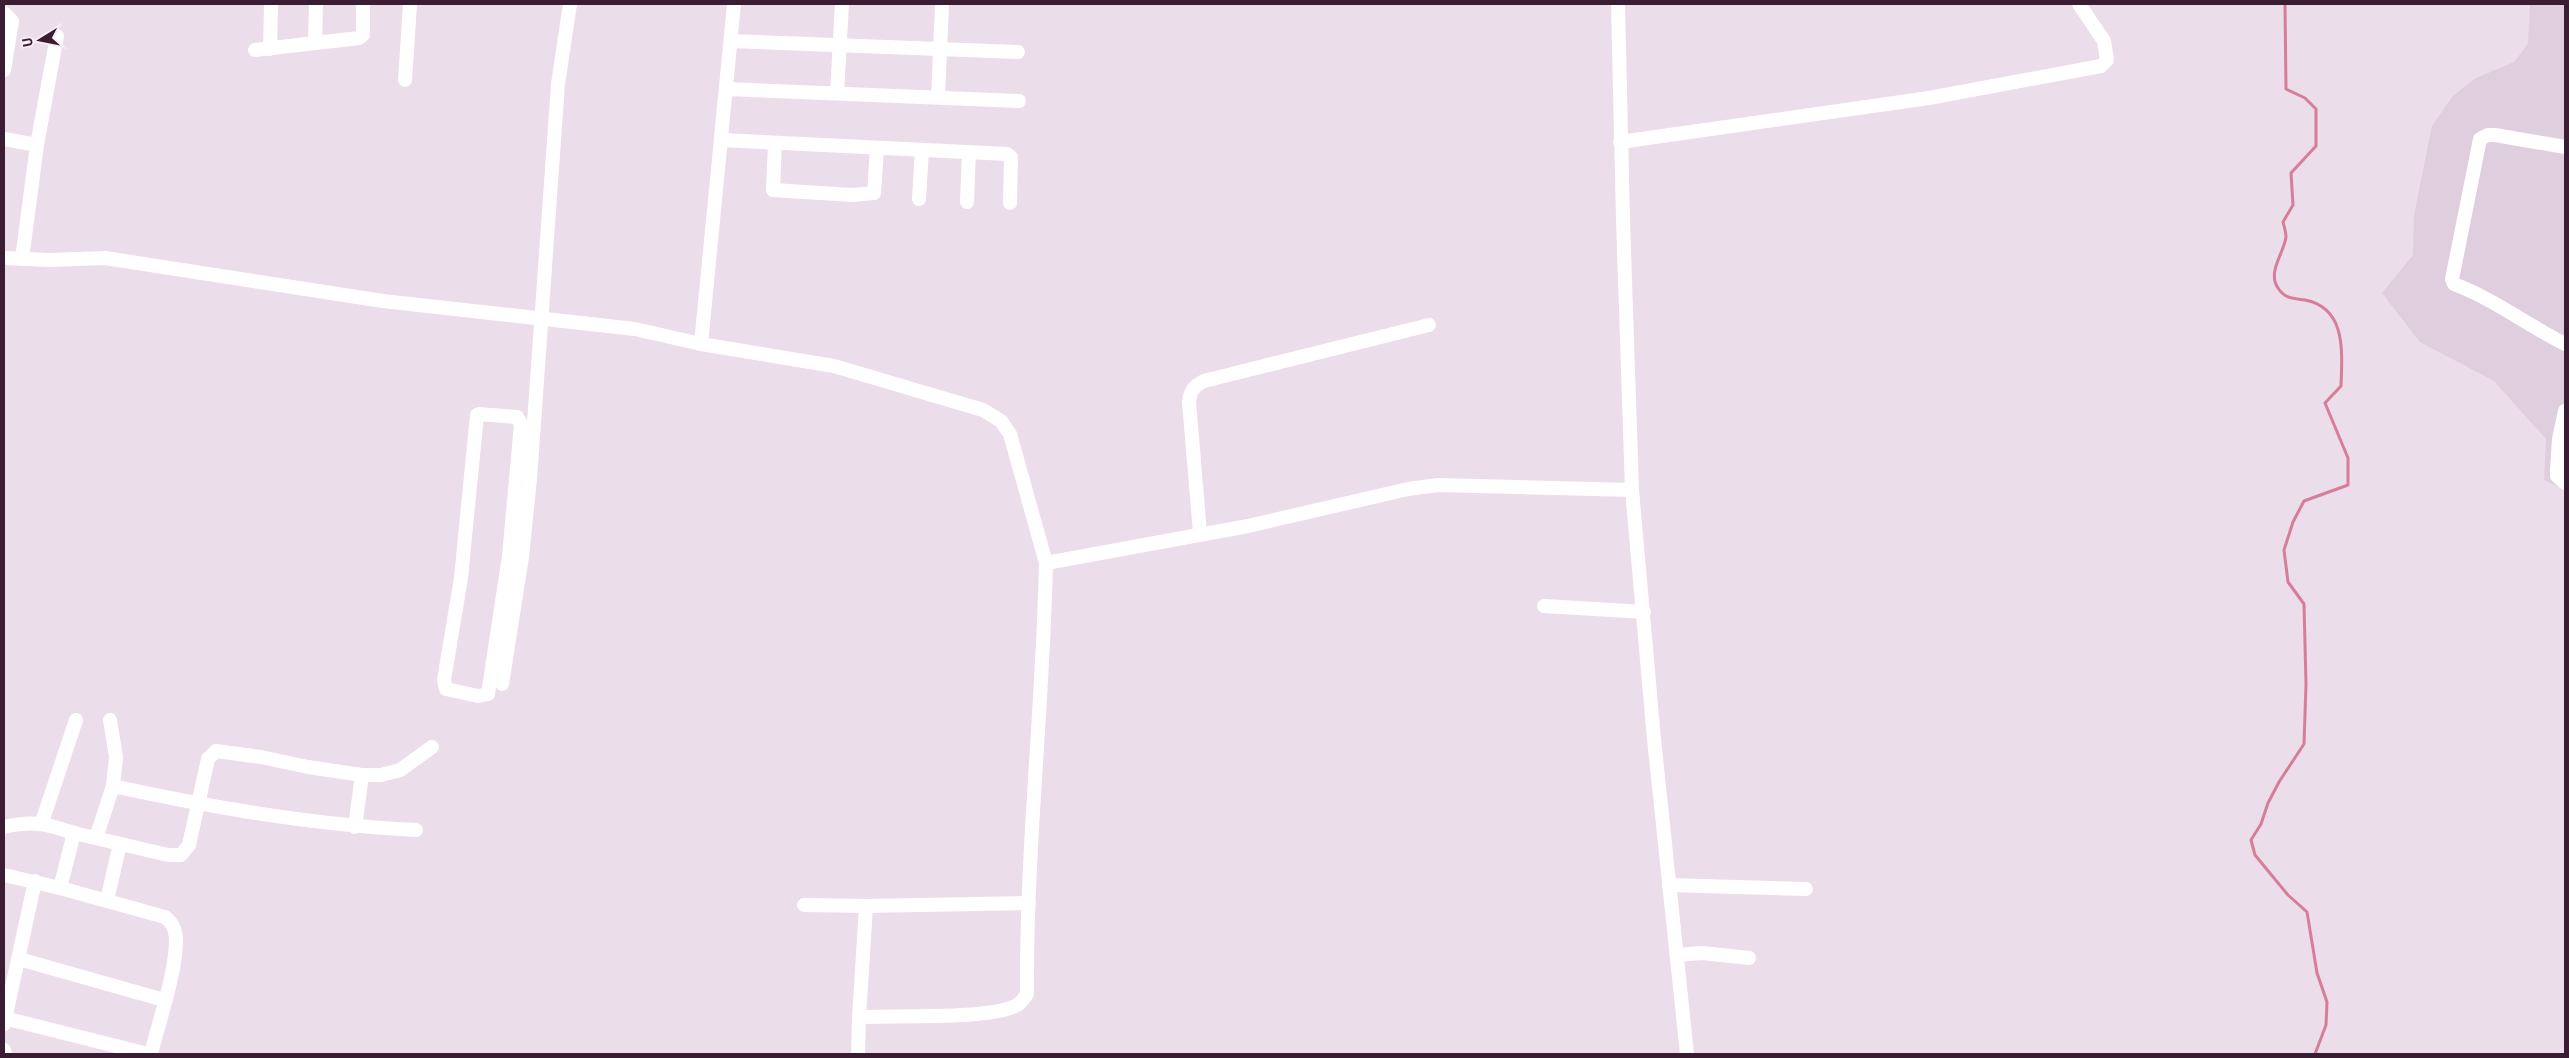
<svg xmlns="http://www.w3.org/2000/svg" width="2569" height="1058" font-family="Barlow,sans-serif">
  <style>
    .built { fill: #dfcedd }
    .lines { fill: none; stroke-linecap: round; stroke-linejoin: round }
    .stream { stroke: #d67e98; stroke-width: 3 }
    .minor { stroke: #fff; stroke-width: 14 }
  </style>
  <rect width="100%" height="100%" fill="#ebdde9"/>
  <polygon class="built" points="2530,4 2565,4 2565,490 2544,480 2546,439 2494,381 2420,342 2382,293 2413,255 2414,215 2432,126 2452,97 2474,79 2514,62 2528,44"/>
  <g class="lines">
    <path class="stream" d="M2285 4 2286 89 2305 98 2316 109V146L2291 173 2293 205 2283 222C2284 226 2286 232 2286 237 2284 253 2267 272 2278 288 2285 299 2293 298 2305 300 2347 308 2342 353 2341 386L2325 403 2348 458V485L2304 501 2293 522 2284 550 2288 582 2304 604 2306 684 2304 744 2279 782 2268 803 2261 824 2251 840 2255 855 2288 895 2307 912 2317 973 2327 1002 2326 1025 2315 1054"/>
    <g class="minor">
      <polyline points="1618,4 1623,220 1632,490 1654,739 1687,1054"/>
      <polyline points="4,13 12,21 4,70"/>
      <polyline points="731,41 1018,52"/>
      <polyline points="315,43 316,4"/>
      <polyline points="270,49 271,4"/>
      <polyline points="255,50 359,38 363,35 363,4"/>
      <polyline points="405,80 410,4"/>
      <polyline points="726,89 1019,101"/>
      <polyline points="837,93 842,4"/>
      <polyline points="938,97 942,4"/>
      <polyline points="4,139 37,145"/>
      <polyline points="721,140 1007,154 1011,157 1010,203"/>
      <polyline points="1620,142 1929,98 2101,66 2107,60 2104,41 2079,4"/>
      <polyline points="775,143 773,190 852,195 874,193 877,148"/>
      <path d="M2565 147 2495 135H2488L2480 139 2452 279 2454 284C2494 299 2527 325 2565 344"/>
      <polyline points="919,199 922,150"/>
      <polyline points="967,202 969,152"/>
      <polyline points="4,258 49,260 105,258 383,301 635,329 701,344 834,366 983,410 1001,421 1010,434 1046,563 1248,526 1408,489 1438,485 1632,490"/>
      <polyline points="22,259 37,145 57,36"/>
      <polyline points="701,344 734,4"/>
      <polyline points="2565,411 2559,439 2557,471 2557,476 2565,483"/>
      <path d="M1200 533 1189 402C1190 391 1194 386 1204 381L1429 325"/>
      <polyline points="509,556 521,424 517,417 479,414 477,415 461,578 444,680 446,689 478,696 488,694 509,556 522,557"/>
      <polyline points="1544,606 1644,612"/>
      <polyline points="502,684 522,557 530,479 558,84 570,4"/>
      <polyline points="110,720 116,757 113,786"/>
      <polyline points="42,822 76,720"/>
      <path d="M4 827C33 820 47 824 74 833"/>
      <polyline points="355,827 362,775"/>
      <path d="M96 838 113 786C213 808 314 825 416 830"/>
      <polyline points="4,875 60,888 74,833 168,855 181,855 189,845 208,759 216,751 261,757 308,767 362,775 381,775 400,770 432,747"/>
      <polyline points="1669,885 1806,889"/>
      <path d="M60 888 165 917C172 922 176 931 176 940 176 973 159 1021 151 1054"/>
      <polyline points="107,900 120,844"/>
      <polyline points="804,905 866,906 1029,903"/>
      <polyline points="1677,955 1702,953 1749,958"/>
      <polyline points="19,959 164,1000"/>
      <polyline points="859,1017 866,906"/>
      <polyline points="4,1018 148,1054"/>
      <polyline points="4,1024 35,881"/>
      <polyline points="4,1050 5,1054"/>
      <path d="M858 1054 859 1017C893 1015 992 1020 1017 1005 1021 1003 1024 998 1027 994 1026 850 1043 707 1046 563"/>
    </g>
  </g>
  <rect width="2569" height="1058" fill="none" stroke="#3b1d33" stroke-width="10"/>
  <g transform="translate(40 40) rotate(260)" stroke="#f7edf7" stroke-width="4" paint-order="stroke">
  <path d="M0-4L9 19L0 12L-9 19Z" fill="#3b1d33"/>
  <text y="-8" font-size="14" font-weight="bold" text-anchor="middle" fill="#3b1d33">U</text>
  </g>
</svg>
